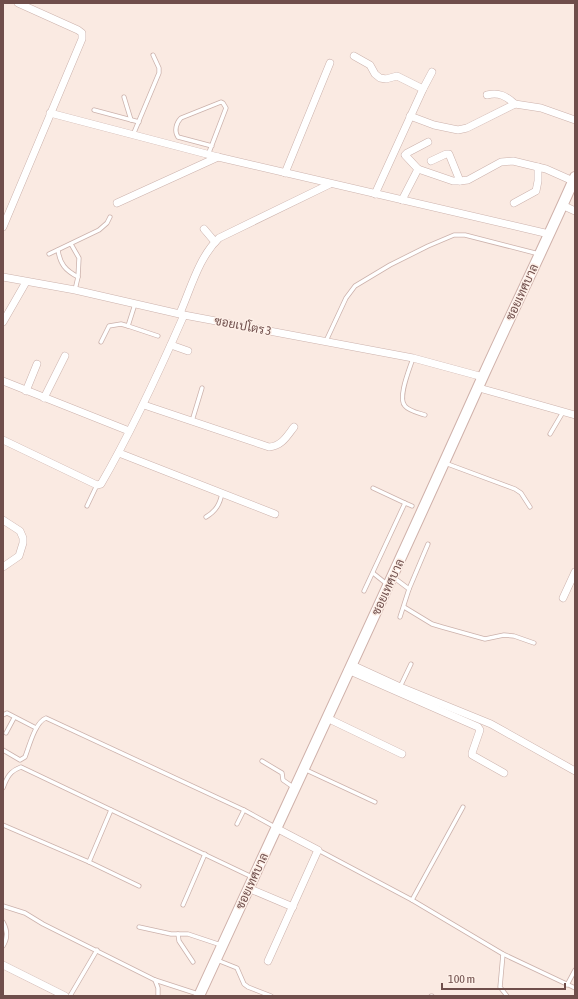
<svg xmlns="http://www.w3.org/2000/svg" width="578" height="999" font-family="'Asap Condensed',Sarabun,sans-serif">
  <style>
    .lines { fill: none; stroke-linecap: round; stroke-linejoin: round }
    .lane-casing { stroke: #ccb2ac; stroke-width: 5 }
    .street-casing { stroke: #ccb2ac; stroke-width: 8 }
    .secondary-casing { stroke: #cfb1aa; stroke-width: 12 }
    .lane { stroke: #fff; stroke-width: 3.5 }
    .street { stroke: #fff; stroke-width: 7 }
    .secondary { stroke: #fff; stroke-width: 10 }
    .labels { text-anchor: middle; dominant-baseline: central; stroke-width: 3; stroke-linejoin: round; paint-order: stroke }
    .street-label { font-size: 12px; fill: #6f4e4b; stroke: #fdefe7 }
  </style>
  <rect width="100%" height="100%" fill="#faeae2"/>
  <g class="lines">
    <g class="lane-casing">
      <g id="lane">
        <polyline points="124,97 131,120"/>
        <polyline points="94,110 139,122"/>
        <polyline points="133,135 159,73 159,68 153,55"/>
        <path d="M208 155 226 108 223 103 221 102 181 118C176 123 174 131 178 137L212 146"/>
        <polyline points="71,244 79,258 78,277"/>
        <path d="M58 250C60 264 65 270 78 277L75 290"/>
        <polyline points="49,254 99,230 107,223 110,217"/>
        <polyline points="128,326 158,336"/>
        <polyline points="326,341 346,298 355,286 390,265 428,246 454,235 465,235 539,254"/>
        <polyline points="101,342 109,326 121,324 128,326 135,304"/>
        <path d="M413 358C410 368 397 398 405 406 409 411 419 413 425 415"/>
        <polyline points="192,421 202,388"/>
        <polyline points="550,434 563,412"/>
        <polyline points="445,463 515,489 521,493 530,507"/>
        <polyline points="373,488 405,503"/>
        <polyline points="87,506 97,485"/>
        <path d="M206 517C216 511 220 504 222 493"/>
        <polyline points="373,573 388,585"/>
        <polyline points="393,577 409,589 400,617"/>
        <polyline points="409,589 428,544"/>
        <polyline points="364,591 405,503 412,506"/>
        <polyline points="404,607 432,624 442,627 485,639 504,635 514,636 534,643"/>
        <polyline points="400,687 411,664"/>
        <polyline points="3,715 7,713 36,728"/>
        <polyline points="6,733 14,718"/>
        <path d="M3 750 20 760 25 757C29 747 35 722 46 718L244 810 275 827"/>
        <polyline points="262,761 282,773 283,780 293,787"/>
        <polyline points="304,769 375,802"/>
        <path d="M3 788C7 777 10 771 21 767L252 877"/>
        <polyline points="237,824 244,810"/>
        <polyline points="3,825 89,862 111,810"/>
        <polyline points="318,850 412,900 503,954 575,988"/>
        <polyline points="89,862 139,886"/>
        <polyline points="412,900 463,807"/>
        <polyline points="183,905 205,854"/>
        <polyline points="3,906 25,913 43,924 155,980 198,994"/>
        <path d="M3 922C7 929 8 938 3 946"/>
        <polyline points="139,927 171,934 188,934 221,945"/>
        <polyline points="178,934 179,941 193,962"/>
        <polyline points="503,954 500,987 507,996"/>
        <polyline points="217,960 237,968 244,984 248,987 271,996"/>
        <polyline points="155,980 158,988 158,996"/>
        <polyline points="567,985 575,970"/>
        <polyline points="70,996 97,950"/>
        <polyline points="431,996 432,996"/>
      </g>
    </g>
    <g class="street-casing">
      <g id="street">
        <polyline points="354,56 370,65 375,74 380,78 386,79 397,76 423,89 375,194"/>
        <polyline points="423,89 432,72"/>
        <path d="M487 95C499 92 506 96 515 104"/>
        <polyline points="50,113 218,157 549,234"/>
        <polyline points="410,116 434,125 458,130 467,128 515,104 541,108 575,120"/>
        <polyline points="431,161 446,154 449,154 460,181"/>
        <polyline points="418,169 453,181 460,181 468,180 501,162 513,161 546,169 573,181"/>
        <polyline points="285,173 330,63"/>
        <polyline points="402,200 418,169 405,155 407,153 428,142"/>
        <polyline points="117,203 218,157"/>
        <polyline points="514,203 536,191 538,181 538,167"/>
        <polyline points="562,205 575,211"/>
        <polyline points="3,227 82,39 82,33 78,30 18,3"/>
        <polyline points="204,229 215,242"/>
        <polyline points="3,277 75,290 184,315 413,358 483,377"/>
        <path d="M180 313C191 288 199 257 219 238L330 184"/>
        <polyline points="3,322 26,282"/>
        <polyline points="171,345 188,351"/>
        <polyline points="3,381 129,431"/>
        <polyline points="479,388 575,415"/>
        <polyline points="26,391 37,364"/>
        <polyline points="44,398 65,356"/>
        <path d="M144 405 269 447C282 446 287 436 294 427"/>
        <path d="M3 440 97 485 101 484C133 429 159 372 184 315"/>
        <polyline points="119,453 275,514"/>
        <polyline points="3,520 20,531 23,538 23,543 19,556 3,567"/>
        <polyline points="563,598 575,572"/>
        <polyline points="352,665 400,687 491,724 575,771"/>
        <polyline points="348,670 478,727 480,730 472,753 472,755 504,773"/>
        <polyline points="327,718 402,754"/>
        <polyline points="248,888 293,907"/>
        <polyline points="268,961 318,850 276,828"/>
        <polyline points="3,965 65,996"/>
      </g>
    </g>
    <g class="secondary-casing">
      <path id="secondary" d="M199 996C294 789 391 582 484 374 514 308 546 243 575 177"/>
    </g>
    <use href="#lane" class="lane"/>
    <use href="#street" class="street"/>
    <use href="#secondary" class="secondary"/>
  </g>
  <g class="labels">
    <g class="street-label">
      <text transform="translate(522 292) rotate(-65)">ซอยเทศบาล</text>
      <text transform="translate(243 326) rotate(11)">ซอยเปโตร 3</text>
      <text transform="translate(388 587) rotate(-65)">ซอยเทศบาล</text>
      <text transform="translate(252 881) rotate(-65)">ซอยเทศบาล</text>
    </g>
  </g>
  <rect width="578" height="999" fill="none" stroke="#6f4e4b" stroke-width="8"/>
  <path d="M442 983v6h123v-6" fill="none" stroke="#6f4e4b" stroke-width="2"/>
  <text x="448" y="983" font-size="12" fill="#6f4e4b" stroke="#fdefe7" stroke-width="3" paint-order="stroke">100 m</text>
</svg>
